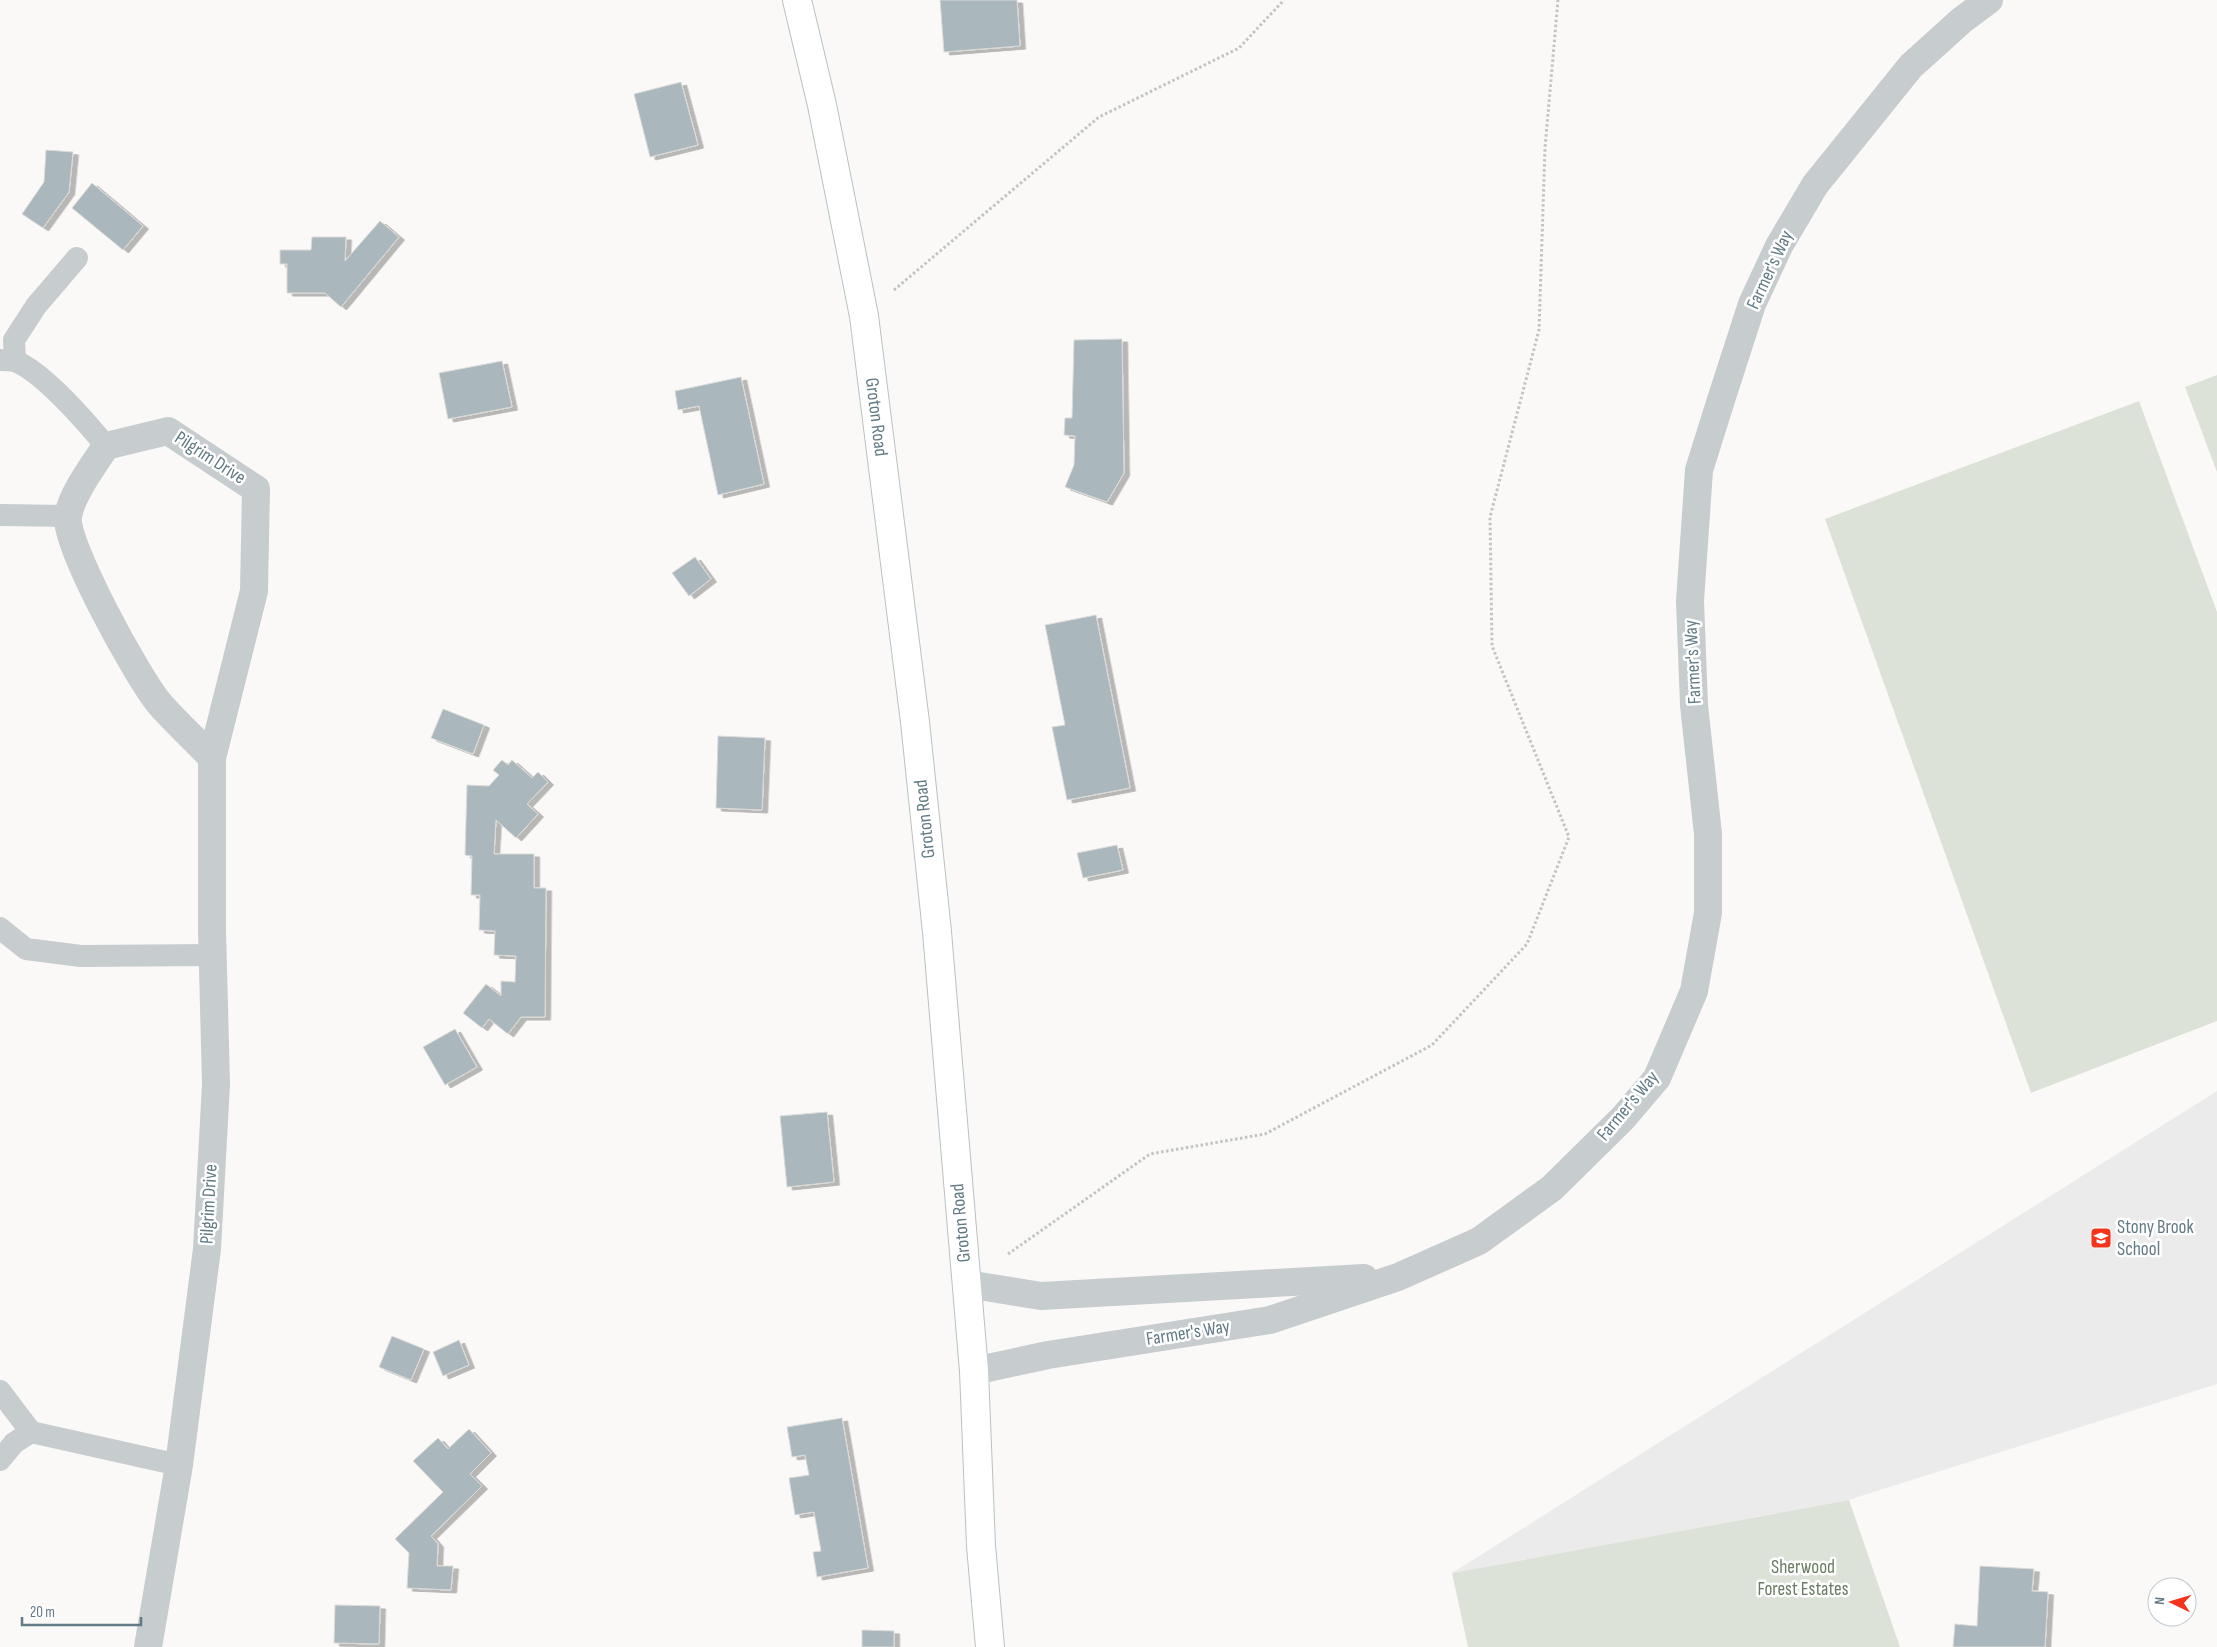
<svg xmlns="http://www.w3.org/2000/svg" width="2217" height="1647" font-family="'Sofia Sans Condensed',sans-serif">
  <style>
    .built { fill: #eaebea }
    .green { fill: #dce2d7 }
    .building { fill: #aab7bc; stroke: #dbdbd9; filter: url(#shadow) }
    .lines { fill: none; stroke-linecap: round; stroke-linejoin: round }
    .secondary-casing { stroke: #b9c0c4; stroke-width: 30 }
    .path { stroke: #c0c4c5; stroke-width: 3; stroke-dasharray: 2.5 2.5; stroke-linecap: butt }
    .service { stroke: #c7cccf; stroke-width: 22 }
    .minor { stroke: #c7cccf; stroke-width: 28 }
    .secondary { stroke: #fff; stroke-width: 28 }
    .labels { text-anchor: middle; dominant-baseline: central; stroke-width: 5; stroke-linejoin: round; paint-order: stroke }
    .street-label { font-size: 19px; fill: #627a85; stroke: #fff }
    .poi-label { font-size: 19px; fill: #627a85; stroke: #fff; text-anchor: start }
    .park-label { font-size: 19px; fill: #697b61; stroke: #fff }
  </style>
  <defs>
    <filter id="shadow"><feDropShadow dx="5.5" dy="3" stdDeviation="0" flood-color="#0004"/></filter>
  </defs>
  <rect width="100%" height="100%" fill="#faf9f7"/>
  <polygon class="built" points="2217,1091 2217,1384 1848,1500 1452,1573"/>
  <g class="green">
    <polygon points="2217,375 2217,472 2185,387"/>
    <polygon points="2139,401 2217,612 2217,1021 2031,1093 1825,519"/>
    <polygon points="1849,1500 1900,1647 1468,1647 1452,1573"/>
  </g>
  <g class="building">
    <polygon points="940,0 1017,0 1020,46 944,52"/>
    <polygon points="681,82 698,145 650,157 634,94"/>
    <polygon points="46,150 73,152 69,192 43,228 22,214 44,182"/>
    <polygon points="92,183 143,226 123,250 72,208"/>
    <polygon points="380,221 399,237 341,307 325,293 287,293 287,264 280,264 280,250 311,250 312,237 346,237 345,261"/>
    <polygon points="1122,339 1124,473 1107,502 1065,487 1074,465 1075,436 1064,435 1065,418 1072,418 1074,340"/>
    <polygon points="502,361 512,407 448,419 439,373"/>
    <polygon points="741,377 764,484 718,495 699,406 678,410 675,391"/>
    <polygon points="695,557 711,579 689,596 672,573"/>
    <polygon points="1096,615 1130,788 1067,800 1052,727 1065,725 1045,625"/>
    <polygon points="443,709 484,725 473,754 431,738"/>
    <polygon points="718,736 765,738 762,810 716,808"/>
    <polygon points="502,760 508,765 512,760 532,778 538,772 548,782 527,804 538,814 516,838 496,820 494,854 534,854 534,888 546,888 545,1017 521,1017 508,1034 489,1019 482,1028 463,1013 486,984 501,996 501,981 515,982 516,956 494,955 495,931 479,930 480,895 471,895 472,856 465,855 467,785 489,786 499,775 493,770"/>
    <polygon points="1117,845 1123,870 1083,878 1077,853"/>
    <polygon points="455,1029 477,1067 445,1085 423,1047"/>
    <polygon points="827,1112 834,1182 787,1187 780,1116"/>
    <polygon points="392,1336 424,1349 411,1380 379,1367"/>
    <polygon points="459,1340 469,1365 443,1376 433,1352"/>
    <polygon points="842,1418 868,1568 817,1577 813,1552 821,1551 814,1512 795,1515 789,1478 809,1475 805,1455 792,1457 787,1427"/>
    <polygon points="469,1429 491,1453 470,1474 482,1486 431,1536 438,1544 437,1566 453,1566 451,1590 407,1588 409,1553 395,1539 443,1492 413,1461 438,1438 448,1449"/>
    <polygon points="1980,1566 2034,1569 2032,1591 2048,1592 2045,1647 1953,1647 1955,1624 1977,1626"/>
    <polygon points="335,1605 380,1606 379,1644 334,1643"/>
    <polygon points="862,1630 894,1631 894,1647 862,1647"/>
  </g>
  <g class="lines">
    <g class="secondary-casing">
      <polyline id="secondary" points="797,0 822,105 864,316 915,722 937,932 974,1371 981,1546 990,1647"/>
    </g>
    <g class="path">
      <polyline points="894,290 1099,117 1239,48 1284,0"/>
      <polyline points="1008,1254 1150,1154 1265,1134 1432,1045 1527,944 1569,837 1492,646 1490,517 1539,330 1545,148 1558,0"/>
    </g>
    <g class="service">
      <path d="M0 360C5 360 11 360 15 361 43 372 87 423 106 446"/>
      <polyline points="15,361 14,340 36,306 77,258"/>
      <polyline points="0,515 68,516"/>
      <polyline points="0,928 26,949 81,956 213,955"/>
      <polyline points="0,1391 31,1432"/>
      <polyline points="0,1460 14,1443 31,1432 179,1465"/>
    </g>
    <g class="minor">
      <polyline points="967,1284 1041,1296 1364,1278"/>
      <polyline points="974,1371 1048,1355 1270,1320 1398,1277 1479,1241 1552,1188 1623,1118 1657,1078 1694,991 1708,913 1708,834 1694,705 1690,601 1699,470 1720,403 1752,304 1779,246 1815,185 1911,66 1962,20 1989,0"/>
      <path d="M148 1647 179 1465 207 1249 216 1084 212 930V758L254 591 256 489 168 431 106 446C94 465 72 493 68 516 64 544 138 678 159 703 175 722 195 739 212 758"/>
    </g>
    <use href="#secondary" class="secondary"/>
  </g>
  <defs>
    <g id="school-square" transform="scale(1.125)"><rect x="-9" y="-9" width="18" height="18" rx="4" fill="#f4341d" stroke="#fff"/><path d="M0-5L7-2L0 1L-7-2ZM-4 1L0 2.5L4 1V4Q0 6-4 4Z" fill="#fff"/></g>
  </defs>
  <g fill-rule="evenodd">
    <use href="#school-square" x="2101" y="1238"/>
  </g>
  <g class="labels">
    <g class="street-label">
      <text transform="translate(1770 270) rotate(-65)">Farmer's Way</text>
      <text transform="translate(876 417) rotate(83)">Groton Road</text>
      <text transform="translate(210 458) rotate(33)">Pilgrim Drive</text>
      <text transform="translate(1693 662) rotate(-93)">Farmer's Way</text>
      <text transform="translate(925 819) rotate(-96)">Groton Road</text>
      <text transform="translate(1628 1106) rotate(-50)">Farmer's Way</text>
      <text transform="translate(209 1204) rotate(-87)">Pilgrim Drive</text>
      <text transform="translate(961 1223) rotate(-95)">Groton Road</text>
      <text transform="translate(1188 1333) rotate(-9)">Farmer's Way</text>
    </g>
    <g class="poi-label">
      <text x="2117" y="1227">Stony Brook<tspan x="2117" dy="22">School</tspan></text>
    </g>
    <g class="park-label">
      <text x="1803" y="1567">Sherwood<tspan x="1803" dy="22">Forest Estates</tspan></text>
    </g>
  </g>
  <g transform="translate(2172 1602) rotate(275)"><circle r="24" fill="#ffffff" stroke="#c0cace"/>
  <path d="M0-4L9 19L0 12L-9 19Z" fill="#f4341d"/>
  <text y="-8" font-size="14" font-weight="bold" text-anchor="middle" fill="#627a85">N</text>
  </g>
  <path d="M22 1617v8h119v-8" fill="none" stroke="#627a85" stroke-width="2.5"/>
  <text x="30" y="1617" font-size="15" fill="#627a85" stroke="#ffffff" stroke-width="4" paint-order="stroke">20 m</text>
</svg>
